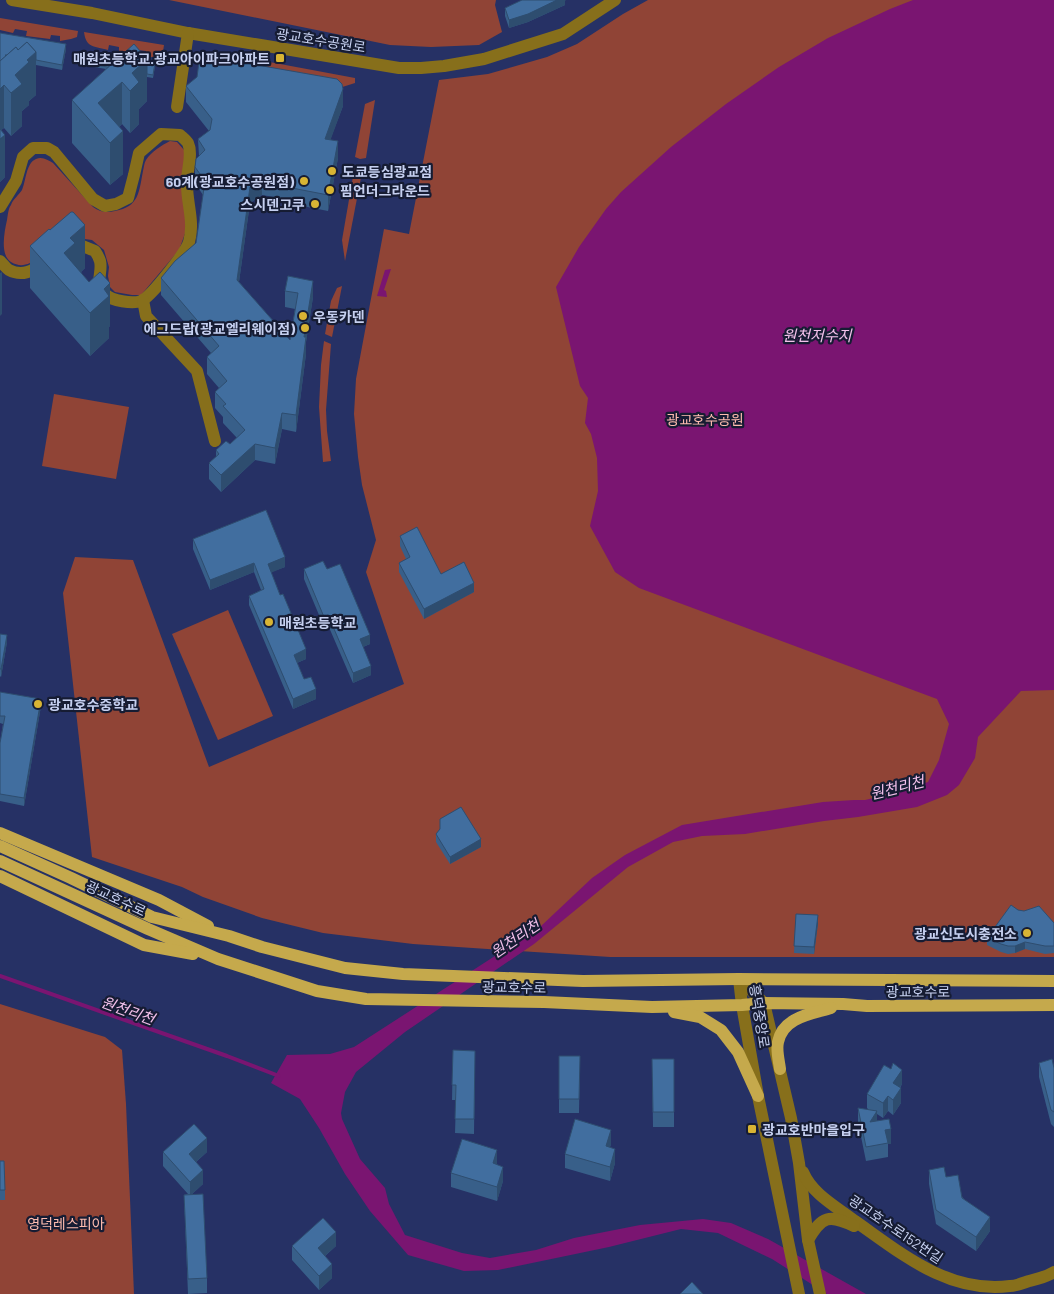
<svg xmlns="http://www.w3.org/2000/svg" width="1054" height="1294" font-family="Barlow,'Noto Sans KR',sans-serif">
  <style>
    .green { fill: #904436 }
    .water { fill: #7a1571 }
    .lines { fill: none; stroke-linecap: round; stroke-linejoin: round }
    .stream { stroke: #7a1571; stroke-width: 4 }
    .minor { stroke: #876f1b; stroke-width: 12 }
    .major { stroke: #c5a94c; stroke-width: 12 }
    .wall { fill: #385f89 }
    .shaded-wall { fill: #2e4d6f }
    .building { fill: #416e9f; stroke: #2e4d6f }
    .poi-dot { fill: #d8b434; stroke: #161c33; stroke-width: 2 }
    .labels { text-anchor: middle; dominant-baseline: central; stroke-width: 4.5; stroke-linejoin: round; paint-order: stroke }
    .street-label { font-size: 14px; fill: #c6d0f0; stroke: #161c33 }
    .poi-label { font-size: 14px; font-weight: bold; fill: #c6d0f0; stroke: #161c33; text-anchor: start }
    .park-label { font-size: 14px; fill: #febcaf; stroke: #161c33 }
    .water-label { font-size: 15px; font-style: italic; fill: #f3c1eb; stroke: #161c33 }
  </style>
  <rect width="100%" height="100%" fill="#263165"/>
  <g class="green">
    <polygon points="169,0 496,0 495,5 502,32 479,45 431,47 390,45"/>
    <polygon points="648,0 1054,0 1054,957 610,957 413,944 323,933 262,918 203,897 182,887 92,857 63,593 75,557 133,560 209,767 404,684 366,572 376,540 362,485 358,457 354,414 356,379 384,229 409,234 439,80 488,74 547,57 577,44 623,14"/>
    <polygon points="0,18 78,31 77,37 71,39 60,41 60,36 51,35 50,39 26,36 27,31 15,29 13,33 0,30"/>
    <path d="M84 32 164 45 163 52C157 56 153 58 146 57V51L138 50 137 56 119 52V47L109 45 108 50C94 46 86 48 84 32Z"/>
    <polygon points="205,52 255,60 254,69 201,61 202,55"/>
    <polygon points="264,61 355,78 355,83 336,89 264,72"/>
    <polygon points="375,100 366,158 360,159 355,157 365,104"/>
    <path d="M170 141 177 142 185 151 187 228 179 250 141 295H132L115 292 110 287 108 276 109 267 104 250 92 240 77 238 30 263C23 266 18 266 11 262 0 255 4 233 7 220 8 215 8 209 11 205 13 199 19 195 22 190 26 181 26 163 36 159 42 156 48 160 53 163L93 207C100 212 106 213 115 211 139 207 139 192 143 171 144 167 144 163 146 160 151 152 162 145 170 141Z"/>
    <polygon points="355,165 363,167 345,261 342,240"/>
    <polygon points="342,286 332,337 325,334 331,301 337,288"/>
    <polygon points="324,341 331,344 326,410 327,431 331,461 323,462 319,407 321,365"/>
    <polygon points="54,394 129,407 116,479 42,466"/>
    <polygon points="228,610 273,716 218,740 172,634"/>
    <polygon points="0,1004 105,1037 122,1050 126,1104 134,1294 0,1294"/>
  </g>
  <g class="water">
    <polygon points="913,0 1054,0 1054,690 1021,691 978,737 975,758 959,785 947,795 917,807 858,817 824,821 745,834 702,836 673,842 628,867 534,944 405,1032 356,1072 345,1092 341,1113 342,1119 360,1159 385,1188 389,1204 405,1235 462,1253 490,1258 536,1250 574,1238 640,1225 703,1219 731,1223 768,1239 866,1294 827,1294 772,1259 718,1233 681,1229 609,1247 498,1270 464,1271 408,1255 370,1211 345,1174 319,1128 300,1099 271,1083 287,1055 330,1054 354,1047 540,927 592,878 625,855 682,825 823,802 854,800 865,800 900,792 928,782 939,760 949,724 937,699 639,588 615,572 590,526 598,491 597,458 591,434 585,423 588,398 580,386 556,287 579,247 606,209 621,192 671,147 726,104 779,67 828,38 890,9"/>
    <polygon points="391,269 384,290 386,291 387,297 377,296 385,270"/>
  </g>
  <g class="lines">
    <polyline class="stream" points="0,976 227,1056 279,1076"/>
    <g class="minor">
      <polyline points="12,0 92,13 188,33 399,68 421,68 444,66 484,59 563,34 615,0"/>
      <polyline points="177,107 188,33"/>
      <path d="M0 207 16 181 23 157 33 148H47L54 152 93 199 105 206 116 204 128 198 134 175 139 153 161 134 180 135C182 137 186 140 188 143 193 154 187 170 187 181 186 202 195 221 189 242 186 252 151 297 141 301 133 304 111 301 105 294 94 281 103 273 100 261 99 258 97 254 95 251L80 245 70 246"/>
      <path d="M0 261C3 264 6 268 9 270 22 277 33 271 43 263"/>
      <polyline points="143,300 146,316 197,371 215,441"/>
      <polyline points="739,979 764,1003 791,1118 799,1163 808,1240 820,1294"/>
      <polyline points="739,979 742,1005 758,1096 799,1294"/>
      <path d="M803 1172C812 1194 837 1207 855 1221 902 1254 949 1294 1010 1286 1016 1286 1023 1283 1029 1281 1037 1279 1046 1277 1054 1272"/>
      <path d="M808 1240C822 1216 829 1214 854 1226"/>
    </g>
    <g class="major">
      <polyline points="0,833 159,900 208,926"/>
      <polyline points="0,846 71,878 152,917 229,936 262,947 345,968 403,974 583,981 739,979 1054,981"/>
      <polyline points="0,861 148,929 218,959 317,991 366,999 544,1002 652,1007 742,1005 764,1003 843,1004 867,1006 1054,1005"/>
      <polyline points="0,876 144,945 193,954"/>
      <polyline points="674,1012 700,1017 721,1030 738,1052 758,1096"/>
      <path d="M780 1069C779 1061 776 1050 778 1042 783 1017 811 1014 831 1008"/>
    </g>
  </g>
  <g class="wall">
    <polygon points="565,1 565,5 528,22 509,28 505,16 505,8"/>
    <polygon points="0,33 66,49 62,70 36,65 36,95 29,101 29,105 22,111 22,126 11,136 4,128 1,130 5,177 0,182"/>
    <polygon points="147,62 155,66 153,78 147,77 147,101 139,109 139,124 130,133 122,124 119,127 123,174 110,185 72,143 72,100 106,69 88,66 88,64"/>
    <polygon points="186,86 343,106 330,140 338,158 328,211 292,204 292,200 262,195 250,203 239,282 290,340 295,309 285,307 285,291 288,276 313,297 306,342 306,354 296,432 282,429 275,464 255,460 221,492 209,479 209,463 216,457 216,450 230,444 237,438 223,423 223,417 215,408 215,392 219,388 207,374 207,357 211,353 161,295 161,278 196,243 203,195 195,183 195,167 199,156 198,139 209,131 186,102"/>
    <polygon points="30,246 85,268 81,272 110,326 109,327 109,338 90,356 30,288"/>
    <polygon points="400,536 441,574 474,592 424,619 399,572 399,563 406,559 400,546"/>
    <polygon points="193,539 285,567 271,572 306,659 297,663 304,679 316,699 293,709 249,605 249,596 261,590 254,572 210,590 193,549"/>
    <polygon points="304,569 327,569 370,644 363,647 371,675 353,683 328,625 324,627 304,579"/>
    <polygon points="0,634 7,642 1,677 0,676"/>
    <polygon points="0,692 41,706 24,806 0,801 0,743 3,724 0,723"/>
    <polygon points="440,819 481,847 450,864 436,842 436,834 440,829"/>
    <polygon points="1018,910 1054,923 1054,953 1045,954 1025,949 1015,953 1008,954 1001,952 987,945 987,938"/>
    <polygon points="796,914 818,923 814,954 794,953"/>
    <polygon points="453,1050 475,1051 474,1134 455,1133 456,1100 452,1100"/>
    <polygon points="559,1056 580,1056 579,1113 559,1113"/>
    <polygon points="652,1059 674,1059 674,1127 653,1127"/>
    <polygon points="1039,1063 1054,1068 1054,1127 1051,1124 1039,1077"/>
    <polygon points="902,1084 900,1088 901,1103 893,1115 888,1111 883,1118 877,1114 877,1121 891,1144 888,1144 888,1157 866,1161 858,1122 858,1108 869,1110 867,1108 867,1094"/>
    <polygon points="611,1144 610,1147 615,1163 610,1181 565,1168 565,1154"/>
    <polygon points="163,1152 207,1152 196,1162 203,1184 192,1194 207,1278 207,1293 188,1294 184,1195 188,1194 163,1166"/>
    <polygon points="0,1161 5,1190 5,1200 0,1200"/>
    <polygon points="929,1170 946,1177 990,1231 976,1251 936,1224 929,1184"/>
    <polygon points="451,1173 503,1181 497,1201 451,1187"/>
    <polygon points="292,1246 336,1246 325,1256 332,1278 319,1290 292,1260"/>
  </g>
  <g class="shaded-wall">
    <polygon points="557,0 566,0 565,1 565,5 528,22 509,28 509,20"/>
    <polygon points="66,44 66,49 62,70 62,65"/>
    <polygon points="36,52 36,95 29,101 29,105 22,111 22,126 11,136 11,93 15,75 27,60"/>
    <polygon points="147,59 147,101 139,109 139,124 130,133 130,91 132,73"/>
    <polygon points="122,82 122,124 106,138 98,103"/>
    <polygon points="4,85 4,128 0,131 0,89"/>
    <polygon points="343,89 343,106 325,155 325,139"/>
    <polygon points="123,131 123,174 110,185 110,143"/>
    <polygon points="5,135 5,177 0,182 0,139"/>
    <polygon points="338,141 338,158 328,211 328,195"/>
    <polygon points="262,179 262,195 250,203 237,296 237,280 250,187"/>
    <polygon points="85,225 85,268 75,277 64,253 70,238"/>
    <polygon points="2,272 2,314 0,316 0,273"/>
    <polygon points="313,281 313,297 306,342 306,354 296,432 296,415 304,337"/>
    <polygon points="110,283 110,326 109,327 109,338 90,356 90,313 104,289"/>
    <polygon points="282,413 282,429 275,464 275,448"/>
    <polygon points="255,444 255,460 221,492 221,475"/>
    <polygon points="285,557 285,567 268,574 268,564"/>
    <polygon points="254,563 254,572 210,590 210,580"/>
    <polygon points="474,583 474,592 424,619 424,609"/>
    <polygon points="328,615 328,625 324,627 324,617"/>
    <polygon points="7,635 7,642 1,677 1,669"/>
    <polygon points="370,635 370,644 360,648 360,639"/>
    <polygon points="306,649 306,659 294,664 294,655"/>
    <polygon points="371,666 371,675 353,683 353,673"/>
    <polygon points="316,689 316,699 293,709 293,699"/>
    <polygon points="41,699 41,706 24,806 24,798"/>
    <polygon points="481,839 481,847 450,864 450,857"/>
    <polygon points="818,915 818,923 814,954 814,947"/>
    <polygon points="1025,942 1025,949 1015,953 1015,946"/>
    <polygon points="902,1070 902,1084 893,1097 893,1083"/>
    <polygon points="901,1088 901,1103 893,1115 893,1100"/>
    <polygon points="888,1096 888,1111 883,1118 883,1103"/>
    <polygon points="877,1111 877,1125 870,1122"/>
    <polygon points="891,1129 891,1144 888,1144 885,1130"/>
    <polygon points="611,1130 611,1144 606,1161 606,1146"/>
    <polygon points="207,1138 207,1152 189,1168 189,1154"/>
    <polygon points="615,1149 615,1163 610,1181 610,1167"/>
    <polygon points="497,1150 497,1165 493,1163"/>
    <polygon points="503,1167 503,1181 497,1201 497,1187"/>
    <polygon points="203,1170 203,1184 190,1196 190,1182"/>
    <polygon points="990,1217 990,1231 976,1251 976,1237"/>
    <polygon points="336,1232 336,1246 318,1262 318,1248"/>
    <polygon points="332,1264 332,1278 319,1290 319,1276"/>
  </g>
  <g class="building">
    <polygon points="522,0 557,0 528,14 509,20 505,8"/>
    <polygon points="0,33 66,44 62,65 36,60 36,52 27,42 18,50 16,47 7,55 5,55 6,56 0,61"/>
    <polygon points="27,42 36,52 27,60 29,62 15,75 22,84 11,93 4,85 0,89 0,61 16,47 18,50"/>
    <polygon points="134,44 147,59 132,73 139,82 130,91 122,82 98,103 123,131 110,143 72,100"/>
    <polygon points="91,52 120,57 108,67 88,64"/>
    <polygon points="200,55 337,79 342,84 343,89 325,139 338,141 328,195 292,188 293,184 262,179 250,187 237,280 290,340 298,293 285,291 288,276 313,281 304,337 306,337 296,415 282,413 275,448 255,444 221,475 209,463 219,454 216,450 226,441 230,444 245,430 223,406 226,404 215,392 227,381 207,357 219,346 161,278 175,261 196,243 205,181 195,167 196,159 205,150 198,139 210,130 212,119 186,86 197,77"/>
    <polygon points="147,62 155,63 153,75 147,74"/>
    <polygon points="0,129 5,135 0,139"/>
    <polygon points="71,212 73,212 85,225 70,238 75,243 64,253 89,282 100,272 110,283 104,289 109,296 90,313 30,246 49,229 50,230"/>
    <polygon points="266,510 285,557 268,564 280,595 283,594 306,649 294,655 304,679 311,677 316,689 293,699 249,596 264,589 254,563 210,580 193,539"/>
    <polygon points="417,527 441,574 464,562 474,583 424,609 399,563 410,557 400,536"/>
    <polygon points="323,561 327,569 340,564 370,635 360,639 371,666 353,673 328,615 324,617 304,569"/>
    <polygon points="0,634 7,635 1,669 0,669"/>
    <polygon points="0,692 41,699 24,798 0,794 0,743 5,716 0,716"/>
    <polygon points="461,807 481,839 450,857 436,834 440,829 440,819"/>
    <polygon points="1011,905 1018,910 1024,911 1039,906 1054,923 1054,946 1045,946 1025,942 1015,946 1008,946 1001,944 987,938"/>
    <polygon points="796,914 818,915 814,947 794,946"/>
    <polygon points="453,1050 475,1051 474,1119 455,1119 456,1085 452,1085"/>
    <polygon points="559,1056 580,1056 579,1099 559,1099"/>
    <polygon points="652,1059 674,1059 674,1112 653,1112"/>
    <polygon points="1052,1059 1054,1068 1054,1112 1051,1110 1039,1063"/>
    <polygon points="893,1063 902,1070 893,1083 901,1088 893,1100 888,1096 883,1103 867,1094 884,1065 891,1069"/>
    <polygon points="858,1108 877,1111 870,1122 889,1119 891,1129 885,1130 888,1143 866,1147"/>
    <polygon points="575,1119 611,1130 606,1146 615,1149 610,1167 565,1154"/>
    <polygon points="194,1124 207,1138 189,1154 203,1170 190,1182 163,1152"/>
    <polygon points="462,1139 497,1150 493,1163 503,1167 497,1187 451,1173"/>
    <polygon points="0,1161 4,1161 5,1190 0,1190"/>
    <polygon points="944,1167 946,1177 958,1175 962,1198 990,1217 976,1237 936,1210 929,1170"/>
    <polygon points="203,1194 207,1278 188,1279 184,1195"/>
    <polygon points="323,1218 336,1232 318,1248 332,1264 319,1276 292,1246"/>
    <polygon points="692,1282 703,1294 680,1294"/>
  </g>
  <g class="poi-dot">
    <rect x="275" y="53" width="10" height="10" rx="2.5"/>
    <circle cx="332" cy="171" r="5"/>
    <circle cx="304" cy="181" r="5"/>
    <circle cx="330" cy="190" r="5"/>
    <circle cx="315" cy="204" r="5"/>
    <circle cx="303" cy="316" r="5"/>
    <circle cx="305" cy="328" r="5"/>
    <circle cx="269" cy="622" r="5"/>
    <circle cx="38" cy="704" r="5"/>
    <circle cx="1027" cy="933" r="5"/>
    <rect x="747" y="1124" width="10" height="10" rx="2.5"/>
  </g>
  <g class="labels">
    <g class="street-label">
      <text transform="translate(321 40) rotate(9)">광교호수공원로</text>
      <text transform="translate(116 898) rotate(25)">광교호수로</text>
      <text transform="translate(514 987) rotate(1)">광교호수로</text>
      <text x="918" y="991">광교호수로</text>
      <text transform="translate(760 1016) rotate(81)">흥덕중앙로</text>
      <text transform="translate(896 1229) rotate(34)">광교호수로152번길</text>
    </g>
    <g class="poi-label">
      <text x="270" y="58" text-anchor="end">매원초등학교.광교아이파크아파트</text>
      <text x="342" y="171">도쿄등심광교점</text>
      <text x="294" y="181" text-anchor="end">60계(광교호수공원점)</text>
      <text x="340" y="190">핌언더그라운드</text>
      <text x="305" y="204" text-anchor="end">스시덴고쿠</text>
      <text x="313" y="316">우동카덴</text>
      <text x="295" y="328" text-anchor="end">에그드랍(광교엘리웨이점)</text>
      <text x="279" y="622">매원초등학교</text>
      <text x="48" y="704">광교호수중학교</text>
      <text x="1017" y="933" text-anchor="end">광교신도시충전소</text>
      <text x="762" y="1129">광교호반마을입구</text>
    </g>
    <g class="park-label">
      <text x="705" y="419">광교호수공원</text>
      <text x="66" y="1223">영덕레스피아</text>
    </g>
    <g class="water-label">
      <text x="817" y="335">원천저수지</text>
      <text transform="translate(897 787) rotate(-14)">원천리천</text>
      <text transform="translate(515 938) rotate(-34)">원천리천</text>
      <text transform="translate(128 1010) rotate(20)">원천리천</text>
    </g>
  </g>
</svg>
